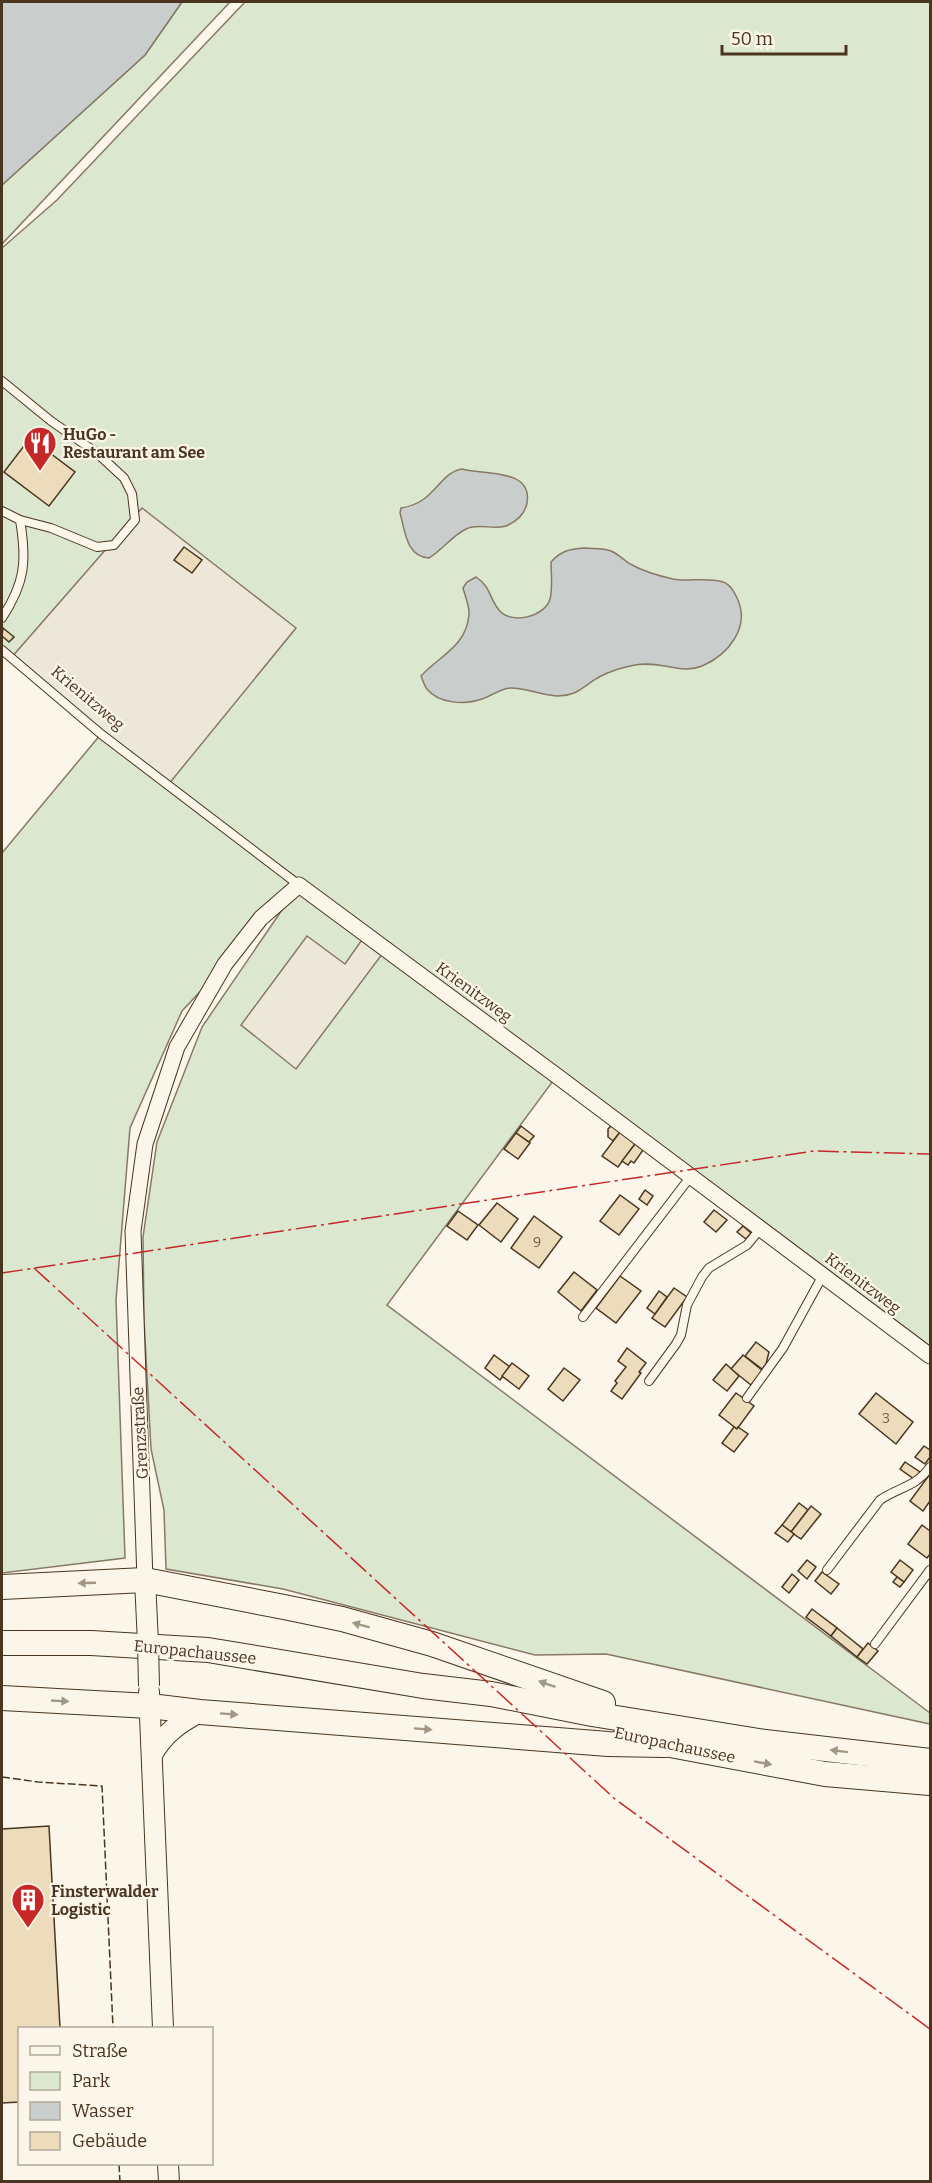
<svg xmlns="http://www.w3.org/2000/svg" width="932" height="2183" font-family="Bitter,serif">
  <style>
    .green { fill: #dce7d0; stroke: #887966; stroke-width: 1.5 }
    .parking { fill: #ede7d9; stroke: #887966; stroke-width: 1.5 }
    .water { fill: #c9cecd; stroke: #887966; stroke-width: 1.5 }
    .building { fill: #ecdcbc; stroke: #4a3520; stroke-width: 1.5 }
    .lines { fill: none; stroke-linecap: round; stroke-linejoin: round }
    .service-casing { stroke: #4a3520; stroke-width: 10 }
    .minor-casing { stroke: #4a3520; stroke-width: 17 }
    .tertiary-casing { stroke: #4a3520; stroke-width: 22 }
    .primary-casing { stroke: #4a3520; stroke-width: 26 }
    .service { stroke: #fbf6e9; stroke-width: 8 }
    .minor { stroke: #fbf6e9; stroke-width: 15 }
    .tertiary { stroke: #fbf6e9; stroke-width: 20 }
    .primary { stroke: #fbf6e9; stroke-width: 24 }
    .tertiary-bridge-casing { stroke: #4a3520; stroke-width: 22; stroke-linecap: butt }
    .tertiary-bridge { stroke: #fbf6e9; stroke-width: 20 }
    .fence { stroke: #4a3520; stroke-width: 1.5; stroke-dasharray: 8 3; stroke-linecap: butt }
    .power { stroke: #c62828; stroke-width: 1.5; stroke-dasharray: 21 4.5 3 4.5; stroke-linecap: butt }
    .oneway { fill: #a29684 }
    .labels { text-anchor: middle; dominant-baseline: central; stroke-width: 4.5; stroke-linejoin: round; paint-order: stroke }
    .number-label { font-size: 14px; fill: #725f47 }
    .poi-label { font-size: 16px; font-weight: bold; fill: #4a3520; stroke: #fbf6e9; text-anchor: start }
    .street-label { font-size: 16px; fill: #4a3520; stroke: #fbf6e9 }
  </style>
  <rect width="100%" height="100%" fill="#fbf6e9"/>
  <g class="green">
    <polygon points="182,2 230,2 2,244 2,185 145,55"/>
    <polygon points="245,2 930,2 930,1346 743,1206 138,761 553,1081 387,1305 930,1713 930,1724 606,1654 535,1655 283,1589 166,1569 164,1510 151,1449 144,1320 143,1237 157,1142 202,1027 297,888 182,1011 130,1128 116,1300 125,1558 2,1573 2,853 101,734 2,650 2,248 57,200"/>
  </g>
  <g class="parking">
    <polygon points="142,508 296,628 168,785 11,658"/>
    <polygon points="366,934 386,949 296,1069 241,1025 307,936 345,964"/>
  </g>
  <g class="water">
    <polygon points="2,2 182,2 145,55 2,185"/>
    <path d="M462 469C483 475 533 468 527 503 525 514 516 522 506 526 493 530 478 523 466 529 452 536 442 550 429 558 406 557 405 530 400 513L401 508C436 503 438 473 462 469Z"/>
    <path d="M584 548C592 549 603 548 611 551 618 554 624 560 630 564 643 571 659 576 673 579 689 582 707 577 723 582 730 584 734 592 737 598 751 627 728 655 702 666 681 675 660 660 635 665 624 667 611 671 601 676 591 681 583 689 574 693 552 702 533 688 511 688 502 688 491 696 482 699 465 705 439 704 427 689 424 686 423 680 421 676 439 656 466 647 469 615 470 607 465 596 463 588L467 582 476 577C491 587 489 598 499 610 511 625 545 617 550 599 553 588 551 573 551 562 561 551 569 549 584 548Z"/>
  </g>
  <g class="building">
    <polygon points="30,438 75,472 49,506 4,472"/>
    <polygon points="184,547 202,560 192,573 174,560"/>
    <polygon points="3,628 14,637 9,642 2,636"/>
    <polygon points="521,1126 534,1136 529,1142 516,1133"/>
    <polygon points="611,1126 620,1132 613,1141 608,1137 608,1129"/>
    <polygon points="620,1132 635,1144 618,1167 602,1156"/>
    <polygon points="516,1133 530,1143 518,1159 504,1149"/>
    <polygon points="635,1144 643,1150 634,1163 631,1161 628,1165 622,1161"/>
    <polygon points="645,1190 653,1196 647,1205 639,1199"/>
    <polygon points="620,1195 639,1209 619,1235 600,1221"/>
    <polygon points="497,1203 518,1219 501,1242 479,1225"/>
    <polygon points="714,1210 727,1220 716,1232 704,1222"/>
    <polygon points="458,1211 478,1225 467,1240 447,1226"/>
    <polygon points="534,1216 562,1237 539,1268 511,1248"/>
    <polygon points="743,1226 751,1233 746,1239 737,1232"/>
    <polygon points="574,1272 597,1290 581,1311 558,1292"/>
    <polygon points="620,1276 641,1291 616,1323 596,1308"/>
    <polygon points="674,1288 687,1297 665,1327 652,1318"/>
    <polygon points="659,1291 667,1297 655,1314 647,1308"/>
    <polygon points="756,1342 769,1352 766,1364 762,1369 745,1356"/>
    <polygon points="627,1348 646,1363 639,1372 641,1373 622,1399 611,1391 617,1383 615,1381 626,1367 618,1361"/>
    <polygon points="494,1355 510,1367 500,1380 485,1368"/>
    <polygon points="743,1355 763,1371 751,1385 731,1369"/>
    <polygon points="512,1363 529,1376 519,1389 502,1376"/>
    <polygon points="726,1364 739,1376 727,1391 713,1380"/>
    <polygon points="564,1368 580,1380 563,1401 548,1389"/>
    <polygon points="736,1393 754,1406 737,1429 719,1415"/>
    <polygon points="876,1393 913,1422 896,1444 859,1414"/>
    <polygon points="734,1427 737,1429 738,1427 748,1434 734,1452 722,1443"/>
    <polygon points="924,1446 930,1450 930,1457 925,1464 915,1457"/>
    <polygon points="905,1462 920,1472 914,1479 900,1469"/>
    <polygon points="930,1474 930,1501 923,1511 910,1501"/>
    <polygon points="799,1503 808,1510 791,1532 782,1525"/>
    <polygon points="811,1506 821,1514 801,1539 791,1532"/>
    <polygon points="782,1525 794,1534 788,1542 775,1533"/>
    <polygon points="922,1525 930,1531 930,1554 927,1558 908,1544"/>
    <polygon points="807,1560 816,1567 807,1579 798,1571"/>
    <polygon points="900,1560 913,1570 904,1582 891,1572"/>
    <polygon points="822,1572 839,1584 831,1594 815,1581"/>
    <polygon points="792,1574 799,1580 789,1593 782,1587"/>
    <polygon points="897,1577 904,1582 900,1587 893,1582"/>
    <polygon points="812,1609 837,1628 831,1636 806,1617"/>
    <polygon points="837,1628 863,1649 857,1657 831,1636"/>
    <polygon points="868,1643 878,1651 867,1664 857,1657"/>
    <polygon points="49,1826 60,2028 20,2028 20,2102 2,2103 2,1829"/>
  </g>
  <g class="lines">
    <g class="service-casing">
      <g id="service">
        <polyline points="2,381 51,421 97,453 124,478 132,494 135,520 114,545 97,547 51,528 20,520"/>
        <path d="M2 511 20 520C27 561 25 583 2 618"/>
        <polyline points="2,650 101,734 299,885"/>
        <polyline points="583,1317 691,1176"/>
        <polyline points="649,1381 676,1344 681,1335 687,1305 702,1277 709,1268 747,1245 761,1228"/>
        <polyline points="747,1398 783,1348 823,1275"/>
        <path d="M827 1570 880 1500C899 1487 916 1487 930 1467"/>
        <polyline points="875,1644 930,1570"/>
      </g>
    </g>
    <g class="minor-casing">
      <polyline id="minor" points="145,1580 133,1231 145,1144 177,1047 225,964 261,918 299,885 557,1076 930,1356"/>
    </g>
    <g class="tertiary-casing">
      <g id="tertiary">
        <polyline points="145,1580 148,1643"/>
        <polyline points="149,1692 163,2028"/>
        <path d="M152 1755C163 1734 179 1723 200 1712"/>
        <polyline points="168,2164 169,2182"/>
      </g>
    </g>
    <g class="primary-casing">
      <g id="primary">
        <polyline points="2,1587 145,1580 284,1607 342,1619 432,1644 603,1703"/>
        <polyline points="2,1643 91,1643 208,1650 423,1686 491,1694 592,1714 765,1742 930,1761"/>
        <polyline points="2,1698 150,1706 200,1712 608,1744 664,1745"/>
        <polyline points="649,1741 825,1774 930,1783"/>
      </g>
    </g>
    <use href="#service" class="service"/>
    <use href="#minor" class="minor"/>
    <use href="#tertiary" class="tertiary"/>
    <use href="#primary" class="primary"/>
    <g class="tertiary-bridge-casing">
      <polyline id="tertiary-bridge" points="148,1643 149,1686"/>
    </g>
    <use href="#tertiary-bridge" class="tertiary-bridge"/>
    <g class="fence">
      <polyline points="2,1777 38,1782 102,1786 113,2028"/>
      <polyline points="119,2164 120,2182"/>
    </g>
    <g class="power">
      <polyline points="34,1268 615,1799 930,2029"/>
      <polyline points="2,1273 814,1151 930,1154"/>
    </g>
  </g>
  <defs><path id="oneway-solid" d="M-6-.8H1V-3.2L6.5 0L1 3.2V.8H-6Z" transform="scale(1.5)"/></defs>
  <g class="oneway">
    <use href="#oneway-solid" transform="translate(87 1583) rotate(178)"/>
    <use href="#oneway-solid" transform="translate(361 1625) rotate(-165)"/>
    <use href="#oneway-solid" transform="translate(547 1684) rotate(-161)"/>
    <use href="#oneway-solid" transform="translate(60 1701) rotate(3)"/>
    <use href="#oneway-solid" transform="translate(229 1714) rotate(4)"/>
    <use href="#oneway-solid" transform="translate(423 1729) rotate(4)"/>
    <use href="#oneway-solid" transform="translate(839 1751) rotate(-173)"/>
    <use href="#oneway-solid" transform="translate(763 1763) rotate(10)"/>
  </g>
  <defs>
    <g id="restaurant-pin" transform="scale(1.725)"><path d="M0 17L-7.5 6A9.5 9.5 0 1 1 7.5 6Z" fill="#c62828" stroke="#fbf6e9"/><path d="M-5-6h1v4h1v-4h1v4h1v-4h1v5L-1.5 .5V6h-2V.5L-5-1ZM5-6V6H3V1.5H1.5Q1.5-4 5-6Z" fill="#fff"/></g>
    <g id="building-pin" transform="scale(1.725)"><path d="M0 17L-7.5 6A9.5 9.5 0 1 1 7.5 6Z" fill="#c62828" stroke="#fbf6e9"/><path d="M-4-6H4V6H1V3H-1V6H-4ZM-2.5-4.3h1.7v1.8h-1.7ZM.8-4.3h1.7v1.8H.8ZM-2.5-1h1.7V.8h-1.7ZM.8-1h1.7V.8H.8Z" fill="#fff"/></g>
  </defs>
  <g fill-rule="evenodd">
    <use href="#restaurant-pin" x="40" y="443"/>
    <use href="#building-pin" x="28" y="1900"/>
  </g>
  <g class="labels">
    <g class="number-label">
      <text x="537" y="1242">9</text>
      <text x="886" y="1418">3</text>
    </g>
    <g class="poi-label">
      <text x="63" y="434">HuGo -<tspan x="63" dy="18">Restaurant am See</tspan></text>
      <text x="51" y="1891">Finsterwalder<tspan x="51" dy="18">Logistic</tspan></text>
    </g>
    <g class="street-label">
      <text transform="translate(88 698) rotate(40)">Krienitzweg</text>
      <text transform="translate(474 992) rotate(36)">Krienitzweg</text>
      <text transform="translate(863 1283) rotate(37)">Krienitzweg</text>
      <text transform="translate(140 1433) rotate(-93)">Grenzstraße</text>
      <text transform="translate(195 1652) rotate(6)">Europachaussee</text>
      <text transform="translate(675 1745) rotate(12)">Europachaussee</text>
    </g>
  </g>
  <rect width="932" height="2183" fill="none" stroke="#4a3520" stroke-width="6"/>
  <rect x="18" y="2027" width="195" height="138" fill="#fbf6e9" stroke="#b4a999" stroke-width="1.5"/>
  <rect x="30" y="2046" width="30" height="9" fill="#fbf6e9" stroke="#b4a999" stroke-width="1.5"/>
  <text x="72" y="2057" font-size="18" fill="#4a3520">Straße</text>
  <rect x="30" y="2072" width="30" height="18" fill="#dce7d0" stroke="#b4a999" stroke-width="1.5"/>
  <text x="72" y="2087" font-size="18" fill="#4a3520">Park</text>
  <rect x="30" y="2102" width="30" height="18" fill="#c9cecd" stroke="#b4a999" stroke-width="1.5"/>
  <text x="72" y="2117" font-size="18" fill="#4a3520">Wasser</text>
  <rect x="30" y="2132" width="30" height="18" fill="#ecdcbc" stroke="#b4a999" stroke-width="1.5"/>
  <text x="72" y="2147" font-size="18" fill="#4a3520">Gebäude</text>
  <path d="M722 45v9h124v-9" fill="none" stroke="#4a3520" stroke-width="3"/>
  <text x="731" y="45" font-size="18" fill="#4a3520" stroke="#fbf6e9" stroke-width="4.5" paint-order="stroke">50 m</text>
</svg>
